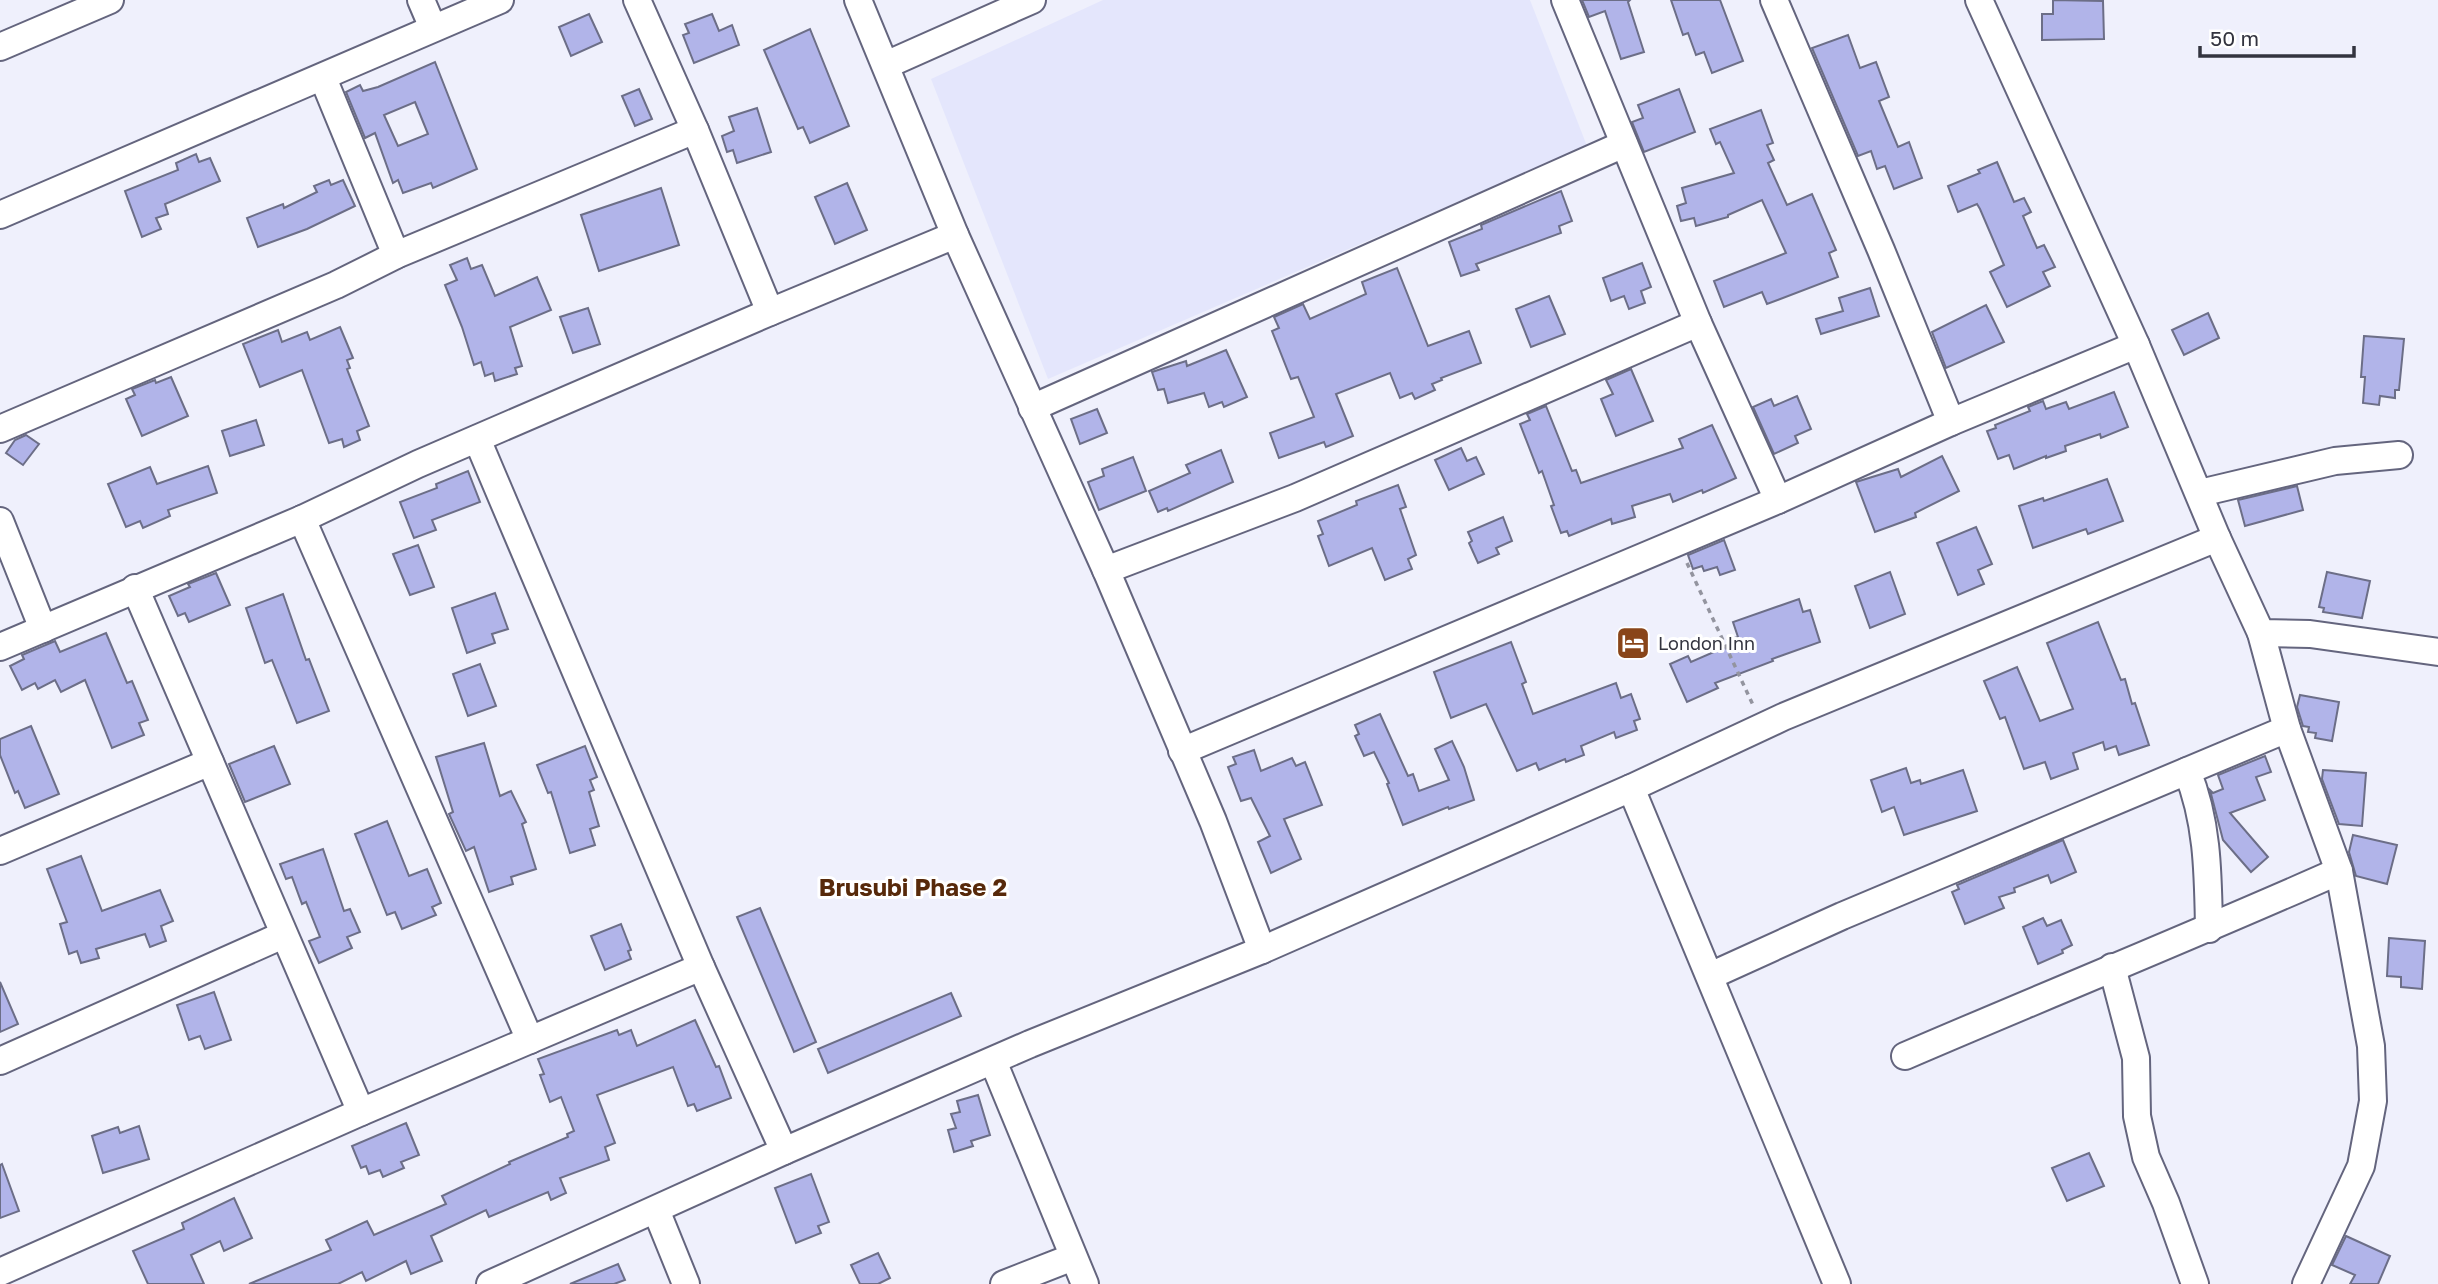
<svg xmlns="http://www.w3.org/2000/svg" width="2438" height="1284" font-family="'Golos Text',sans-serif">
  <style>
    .built { fill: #e4e6fc }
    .building { fill: #b1b4e9; stroke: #6c6e87; stroke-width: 2; fill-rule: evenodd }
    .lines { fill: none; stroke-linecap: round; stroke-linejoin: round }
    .minor-casing { stroke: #64657e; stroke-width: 30 }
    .path { stroke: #93949f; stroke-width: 3.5; stroke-dasharray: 5 5; stroke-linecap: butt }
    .minor { stroke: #fff; stroke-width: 26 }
    .labels { text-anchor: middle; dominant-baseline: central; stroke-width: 6; stroke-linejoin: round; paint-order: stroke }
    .poi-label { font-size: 18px; fill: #33343f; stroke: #fff; text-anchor: start }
    .district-label { font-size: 24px; font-weight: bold; fill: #57290a; stroke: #fff }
  </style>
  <rect width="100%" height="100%" fill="#eff0fc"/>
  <polygon class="built" points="1103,0 1530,0 1587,146 1048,379 931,79"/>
  <g class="building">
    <polygon points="1582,0 1630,0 1628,2 1644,52 1621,59 1605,11 1589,17"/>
    <polygon points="1671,0 1720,0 1743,61 1712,73 1704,52 1696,55 1688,33 1683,35"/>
    <polygon points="2053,0 2103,1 2104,39 2042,40 2042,14 2053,14"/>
    <polygon points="589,14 602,42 571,56 559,27"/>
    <polygon points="712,14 719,31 732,25 739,45 694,63 683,35 689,33 685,24"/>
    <polygon points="810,29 849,126 810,143 803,127 798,129 764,50"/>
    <polygon points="1848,35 1860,68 1876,62 1889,97 1879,101 1898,147 1909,142 1922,178 1894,189 1885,166 1877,169 1871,151 1858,156 1812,48"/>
    <path d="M435 62 477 169 433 188 431 183 403 193 398 180 393 183 375 133 365 138 346 92 360 85 363 91 378 87ZM415 102 428 134 398 146 384 115Z"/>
    <polygon points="639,89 652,119 635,126 622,96"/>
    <polygon points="1679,89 1695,132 1644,152 1632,122 1643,118 1638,105"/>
    <polygon points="757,108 771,152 737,163 733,150 727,152 722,136 734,131 729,117"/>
    <polygon points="1761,110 1773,143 1767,145 1774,160 1768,163 1787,205 1812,194 1836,250 1829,253 1838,277 1767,304 1762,292 1724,307 1714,281 1786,253 1762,200 1728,215 1728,217 1696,226 1694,218 1681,221 1677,206 1686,203 1682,188 1734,173 1720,142 1716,144 1710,129"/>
    <polygon points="196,154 199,162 210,158 220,181 165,204 168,214 156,218 161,229 142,237 125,191 178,170 176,163"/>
    <polygon points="1997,162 2014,202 2024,198 2031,212 2023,216 2037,248 2044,245 2055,267 2043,272 2050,286 2007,307 1990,272 2004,265 1980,209 1977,204 1958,212 1948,186 1980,173 1978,170"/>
    <polygon points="329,180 331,185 343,180 355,206 307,229 258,247 247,218 283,204 284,208 317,192 314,186"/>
    <polygon points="847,183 867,230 835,244 815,197"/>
    <polygon points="661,188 679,245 599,271 581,215"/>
    <polygon points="1561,191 1572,221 1559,226 1561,233 1476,264 1479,270 1461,276 1449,242 1482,229 1481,225"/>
    <polygon points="467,258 471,269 482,265 495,296 537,277 551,310 510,327 522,366 515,368 517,374 495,381 493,373 485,376 481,362 474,365 462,327 445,285 457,280 450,265"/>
    <polygon points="1642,263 1651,287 1641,291 1645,303 1629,309 1624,296 1611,301 1603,278"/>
    <polygon points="1397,268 1428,346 1469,331 1481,363 1441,378 1442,380 1432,384 1435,390 1415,399 1412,393 1400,398 1390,373 1336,394 1353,436 1326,447 1324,442 1279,458 1270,433 1314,417 1298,377 1291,379 1272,331 1279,328 1274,317 1303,304 1310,319 1366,294 1362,282"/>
    <polygon points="1870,288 1879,316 1821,334 1816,319 1843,311 1839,298"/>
    <polygon points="1549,296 1565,334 1531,347 1516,309"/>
    <polygon points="1986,305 2004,342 1946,368 1932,332"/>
    <polygon points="588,308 600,344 573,353 560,317"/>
    <polygon points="2208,313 2219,338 2184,355 2172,330"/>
    <polygon points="340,327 353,358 347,360 350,368 347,369 369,426 357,431 360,440 344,447 342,439 329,443 302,370 260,387 243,344 278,330 282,342 307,332 310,340"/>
    <polygon points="2364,336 2404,339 2399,390 2395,390 2395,398 2380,396 2379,405 2363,403 2365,377 2361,377"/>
    <polygon points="1226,350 1247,397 1224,407 1222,402 1209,407 1204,393 1168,403 1164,389 1158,390 1152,372 1186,361 1187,366"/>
    <polygon points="1631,369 1653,421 1616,436 1601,399 1613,394 1606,380"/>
    <polygon points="171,377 188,416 142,436 126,399 135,395 132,389 155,380 156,383"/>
    <polygon points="2114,392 2128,427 2101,438 2100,434 2065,446 2066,451 2046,458 2046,456 2014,469 2009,455 1998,459 1987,431 1996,428 1995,425 2030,411 2028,407 2043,401 2046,409 2066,402 2069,409"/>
    <polygon points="1797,396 1811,429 1795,436 1798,443 1774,454 1753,407 1771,399 1774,406"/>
    <polygon points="1546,406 1572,471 1576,470 1581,483 1683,448 1679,439 1712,425 1736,478 1703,493 1702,490 1673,502 1670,494 1632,506 1635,517 1612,524 1611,519 1569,536 1567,531 1561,533 1551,506 1554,505 1542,471 1539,473 1520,424 1530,420 1527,414"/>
    <polygon points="1097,409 1107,433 1080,444 1071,419"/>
    <polygon points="256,420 264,445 230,456 222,431"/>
    <polygon points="26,435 39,444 23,465 6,453 15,440"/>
    <polygon points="1461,448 1467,461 1476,457 1484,474 1449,490 1435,460"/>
    <polygon points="1221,450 1233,482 1168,511 1167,508 1158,512 1149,491 1190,473 1186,465"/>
    <polygon points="1942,456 1959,491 1915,513 1916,517 1875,532 1856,482 1898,469 1901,477"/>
    <polygon points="1133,457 1146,491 1099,510 1088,482 1104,476 1102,469"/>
    <polygon points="208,466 217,493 168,510 170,516 143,528 140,521 126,527 108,484 150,467 157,484"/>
    <polygon points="468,471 480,502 432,520 436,530 414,538 400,502 437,488 436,484"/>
    <polygon points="2107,479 2123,521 2088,534 2086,529 2033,548 2019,506 2043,498 2044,501"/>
    <polygon points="1398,485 1406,507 1400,509 1416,555 1408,559 1412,569 1385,580 1372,548 1329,566 1318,536 1323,534 1318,521 1357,505 1356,501"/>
    <polygon points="2297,486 2303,510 2245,526 2238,500"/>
    <polygon points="1503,517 1512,541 1496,548 1499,554 1478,563 1469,543 1472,541 1468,532"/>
    <polygon points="1976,527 1992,564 1978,570 1984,584 1958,595 1937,543"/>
    <polygon points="1724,540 1735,570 1720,575 1717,567 1704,571 1702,566 1693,569 1688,555"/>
    <polygon points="418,545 434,587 410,595 393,554"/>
    <polygon points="1890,572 1905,614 1870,628 1855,586"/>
    <polygon points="2327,572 2370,581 2362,618 2323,612 2324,608 2319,607"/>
    <polygon points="216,573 230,605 189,622 185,613 178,616 169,596 190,587 188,584"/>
    <polygon points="495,593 508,629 492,634 495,643 467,653 452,608"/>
    <polygon points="283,594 306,660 309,659 329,711 297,723 272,660 265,663 246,608"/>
    <polygon points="1799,599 1803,612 1810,610 1820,642 1772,659 1773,661 1715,683 1718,688 1687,702 1670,664 1688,656 1691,662 1730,645 1728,640 1738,637 1733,622"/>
    <polygon points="2098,622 2121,680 2125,679 2132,704 2135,703 2149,745 2119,755 2116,746 2105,750 2103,742 2073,753 2078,769 2051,779 2045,762 2024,769 2005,717 2000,719 1984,681 2017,667 2040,721 2073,709 2047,643"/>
    <polygon points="106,633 127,683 132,681 148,720 139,723 144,735 112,748 85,680 61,692 55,680 38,689 35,683 22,690 10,666 24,659 22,655 55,641 60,652"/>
    <polygon points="1511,642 1526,682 1522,684 1533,714 1616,683 1621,698 1631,694 1640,719 1634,721 1637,730 1616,738 1614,732 1581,746 1584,755 1566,762 1565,759 1539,770 1536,763 1517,771 1486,704 1451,718 1434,672"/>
    <polygon points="480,664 496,706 468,716 453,674"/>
    <polygon points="2300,695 2339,702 2332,741 2315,738 2316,733 2308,732 2309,727 2303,726 2297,707"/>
    <polygon points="1380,714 1408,776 1413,774 1419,791 1449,780 1435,749 1452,741 1464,767 1474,800 1449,809 1448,807 1403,825 1387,784 1389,783 1374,752 1364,756 1355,736 1359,734 1355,725"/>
    <polygon points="31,726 59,794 25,808 18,791 15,793 0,755 0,739"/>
    <polygon points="484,743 500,796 511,791 526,822 522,824 536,869 511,877 513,884 489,892 474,847 466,851 449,814 453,812 436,757"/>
    <polygon points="274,746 290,784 245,802 229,764"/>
    <polygon points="585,746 597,777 590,780 594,790 589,792 599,826 590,829 595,845 570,853 551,792 548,793 537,765"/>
    <polygon points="1254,750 1261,771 1292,758 1296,766 1305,762 1322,805 1284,819 1301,859 1271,873 1258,842 1270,836 1251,798 1241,801 1228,767 1236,764 1233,757"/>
    <polygon points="2265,756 2271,772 2256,777 2265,800 2230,813 2268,857 2251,872 2223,840 2210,790 2213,793 2223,789 2218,775"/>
    <polygon points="1906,768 1911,783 1920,780 1921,784 1963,770 1977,811 1904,835 1894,807 1882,812 1871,780"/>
    <polygon points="2323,770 2366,773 2362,826 2339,824 2322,779"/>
    <polygon points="387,821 409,876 427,869 441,903 432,907 436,915 402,929 395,912 387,915 355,834"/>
    <polygon points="2353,835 2397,845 2387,884 2356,876 2349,852"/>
    <polygon points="2063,840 2076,872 2051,883 2048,875 2014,888 2015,892 1999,897 2004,908 1965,924 1952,892 1959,889 1957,885"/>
    <polygon points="323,849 344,911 350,909 360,932 347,937 352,948 319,963 309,941 320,937 306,902 302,904 292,877 286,879 280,864"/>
    <polygon points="81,856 102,911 160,890 173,921 161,926 166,941 150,947 145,934 96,949 99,958 81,963 77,951 69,954 60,924 67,922 47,869"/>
    <polygon points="760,908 816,1042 794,1052 737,917"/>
    <polygon points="2043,918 2047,926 2061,920 2072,945 2062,950 2063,953 2038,964 2023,927"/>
    <polygon points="621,924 631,950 628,951 631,959 605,970 591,936"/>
    <polygon points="2389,938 2425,941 2422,989 2401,987 2401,977 2387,976"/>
    <polygon points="0,982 18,1024 0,1032"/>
    <polygon points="214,992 231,1040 205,1049 200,1036 189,1040 177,1005"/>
    <polygon points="951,993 961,1016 828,1073 818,1049"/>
    <polygon points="695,1020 716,1067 719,1066 731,1098 697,1111 694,1104 688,1106 673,1067 597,1095 615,1143 605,1147 609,1160 560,1178 566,1193 551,1200 548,1192 489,1217 486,1210 431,1236 442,1261 411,1274 406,1261 366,1281 362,1272 338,1284 249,1284 331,1250 326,1240 367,1221 374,1235 446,1204 442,1196 510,1164 509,1162 568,1137 567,1134 574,1131 561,1097 550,1102 540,1075 544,1074 538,1059 617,1030 619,1035 631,1030 637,1046"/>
    <polygon points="978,1095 990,1135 971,1141 973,1146 954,1152 948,1130 956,1128 951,1114 960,1112 957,1101"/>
    <polygon points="406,1123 419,1155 401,1162 404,1168 383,1177 380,1170 369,1174 366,1166 361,1168 352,1146"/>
    <polygon points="139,1126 149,1159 103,1173 92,1136 118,1127 120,1133"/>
    <polygon points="2089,1153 2104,1186 2067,1201 2052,1168"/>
    <polygon points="2,1164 19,1211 0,1218 0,1165"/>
    <polygon points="811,1174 829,1222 818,1226 821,1233 796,1243 775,1188"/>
    <polygon points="234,1198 252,1238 224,1251 220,1241 191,1255 204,1284 148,1284 133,1251 184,1229 182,1223"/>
    <polygon points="2346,1236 2390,1256 2378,1284 2350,1284 2355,1275 2332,1265"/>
    <polygon points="878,1253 890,1278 878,1284 860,1284 851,1265"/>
    <polygon points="618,1264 625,1280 614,1284 570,1284"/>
  </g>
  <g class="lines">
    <g class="minor-casing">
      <g id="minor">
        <polyline points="421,0 433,28"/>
        <polyline points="637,0 695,130 770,312"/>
        <polyline points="858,0 955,235 1106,570 1213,821 1262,950"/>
        <polyline points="1565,0 1698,323 1778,500"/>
        <polyline points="1774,0 1881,250 1951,422"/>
        <polyline points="1979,0 2136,345 2217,538 2261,633 2310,634 2438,652"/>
        <polyline points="0,47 110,0"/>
        <polyline points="886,65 1032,0"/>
        <polyline points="323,78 396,255"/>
        <polyline points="0,215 500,0"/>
        <polyline points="1032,408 1624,144"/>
        <polyline points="0,429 336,285 396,255 695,130"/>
        <polyline points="477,439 701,967 784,1151"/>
        <polyline points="2200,493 2335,461 2399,455"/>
        <polyline points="302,519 530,1040"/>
        <polyline points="0,521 43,629"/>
        <polyline points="1106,570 1295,498 1698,323"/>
        <polyline points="135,588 361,1112"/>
        <polyline points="0,647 302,519 418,464 770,312 955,235"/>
        <polyline points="2287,729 2339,871 2371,1046 2373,1101 2361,1166 2306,1284"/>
        <polyline points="1182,751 1778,500 1951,422 2136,345"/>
        <path d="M2187 771C2208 822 2208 875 2209 929"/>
        <polyline points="1631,788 1837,1284"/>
        <polyline points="0,851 210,762"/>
        <polyline points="2112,967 2136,1058 2137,1116 2146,1157 2166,1203 2195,1284"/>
        <polyline points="1710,976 1842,916 2287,729 2261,633"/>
        <path d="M1905 1056C2049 994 2195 935 2339 871"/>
        <polyline points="0,1061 283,935"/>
        <polyline points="993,1061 1085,1284"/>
        <polyline points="656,1210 686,1284"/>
        <polyline points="0,1272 361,1112 701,967"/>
        <polyline points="490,1284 784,1151 1030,1044 1262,950 1631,788 1783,717 2217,538"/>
        <polyline points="1004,1284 1073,1257"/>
      </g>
    </g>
    <polyline class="path" points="1687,563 1753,705"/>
    <use href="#minor" class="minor"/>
  </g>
  <defs>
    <g id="hotel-square" transform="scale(1.75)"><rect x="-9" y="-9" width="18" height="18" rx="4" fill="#894519" stroke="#fff"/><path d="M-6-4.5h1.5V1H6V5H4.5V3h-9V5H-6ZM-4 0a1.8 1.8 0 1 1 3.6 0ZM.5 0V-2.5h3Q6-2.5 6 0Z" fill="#fff"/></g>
  </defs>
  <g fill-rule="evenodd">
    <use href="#hotel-square" x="1633" y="643"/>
  </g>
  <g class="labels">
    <g class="poi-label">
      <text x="1658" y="643">London Inn</text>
    </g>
    <g class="district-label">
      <text x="913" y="886">Brusubi Phase 2</text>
    </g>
  </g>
  <path d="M2200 46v10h154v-10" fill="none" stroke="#33343f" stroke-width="3.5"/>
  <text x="2210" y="46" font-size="21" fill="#33343f" stroke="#ffffff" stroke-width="5" paint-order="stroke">50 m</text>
</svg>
